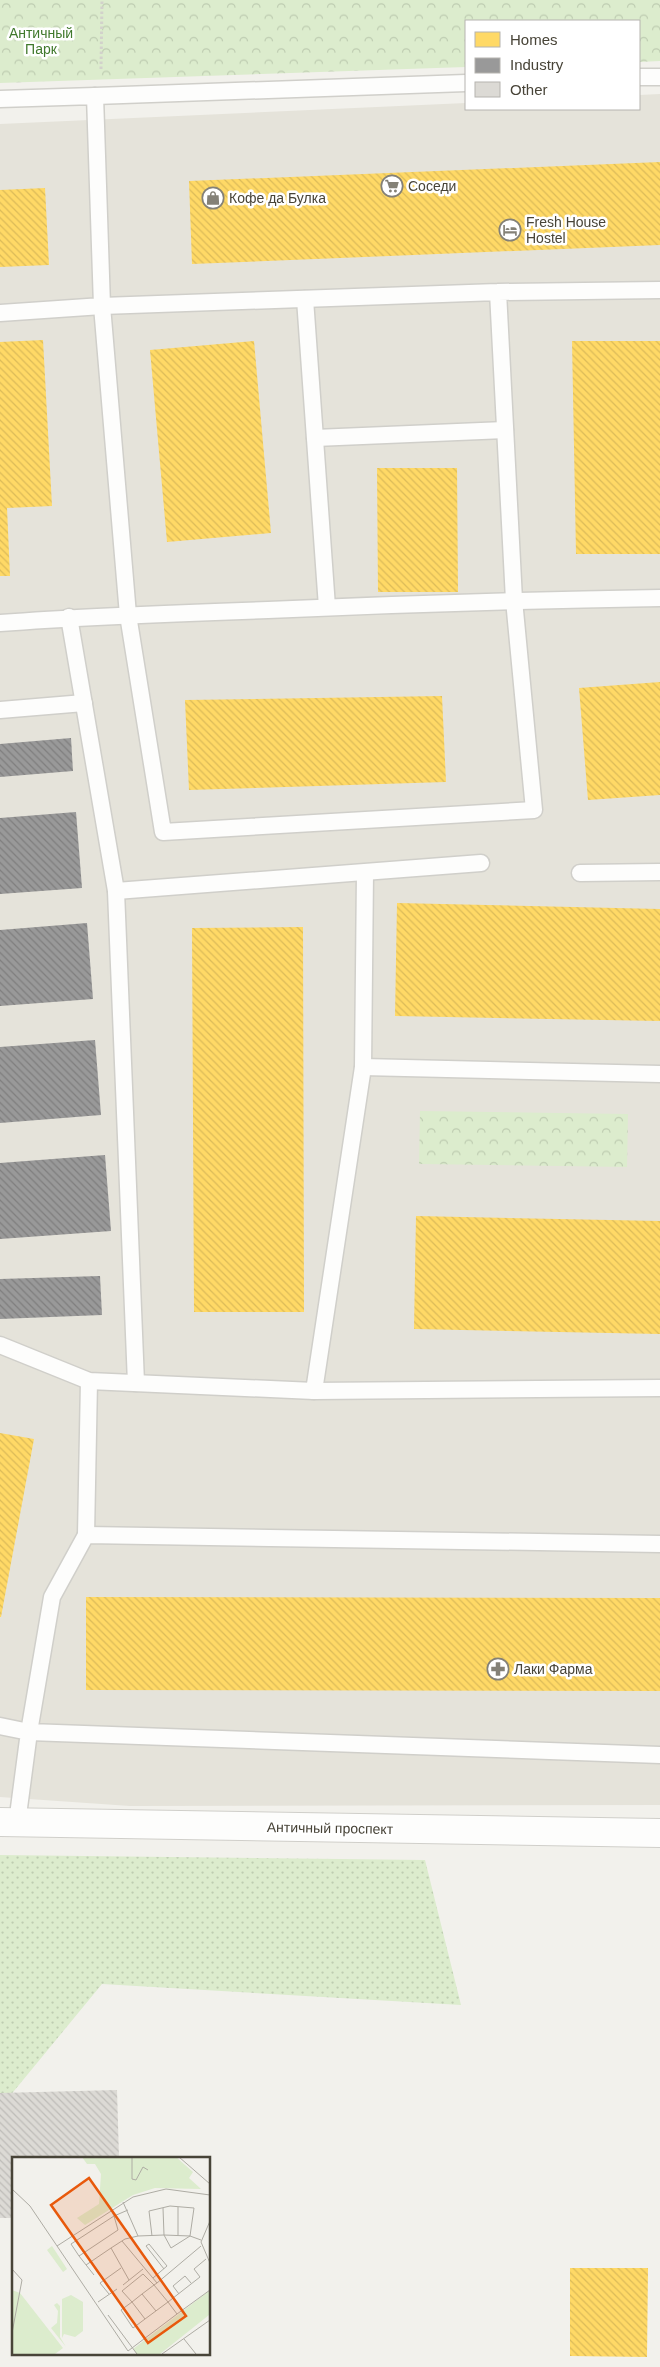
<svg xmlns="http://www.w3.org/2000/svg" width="660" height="2367" font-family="Arial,sans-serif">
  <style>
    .residential { fill: #e5e3da }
    .grass { fill: url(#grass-dots) }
    .park { fill: url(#park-crowns) }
    .homes { fill: url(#homes-back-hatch) }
    .industry { fill: url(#industry-back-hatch) }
    .building { fill: url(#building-back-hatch) }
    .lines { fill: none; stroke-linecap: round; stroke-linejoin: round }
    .lane-casing { stroke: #d0cfca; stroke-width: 19 }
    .street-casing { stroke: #d0cfca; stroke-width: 30 }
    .path { stroke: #d2d1cb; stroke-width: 3; stroke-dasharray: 2.5 2.5; stroke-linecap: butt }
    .lane { stroke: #fdfdfc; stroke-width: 16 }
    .street { stroke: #fdfdfc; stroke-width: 28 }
    .labels { text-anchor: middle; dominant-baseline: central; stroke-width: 5; stroke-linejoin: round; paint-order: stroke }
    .park-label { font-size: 14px; fill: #40792c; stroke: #fff }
    .poi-label { font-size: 14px; fill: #484438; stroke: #fff; text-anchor: start }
    .street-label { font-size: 14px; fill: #484438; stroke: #fff }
    .inset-road { fill: none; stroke: #aeaca4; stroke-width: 1 }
    .view { fill: #e8590c; fill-opacity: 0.15; stroke: #e8590c; stroke-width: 2.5 }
    .inset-edge { fill: none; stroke: #484438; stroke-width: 2.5 }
  </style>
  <defs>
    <pattern id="grass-dots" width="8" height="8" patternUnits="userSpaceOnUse" patternTransform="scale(1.25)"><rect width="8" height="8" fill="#dceccd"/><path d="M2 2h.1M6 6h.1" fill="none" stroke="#beccb1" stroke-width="1.8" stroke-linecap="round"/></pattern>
    <pattern id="park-crowns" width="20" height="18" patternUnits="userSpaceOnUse" patternTransform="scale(1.25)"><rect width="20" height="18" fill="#dceccd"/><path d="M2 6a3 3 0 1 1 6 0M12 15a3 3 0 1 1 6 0" fill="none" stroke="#beccb1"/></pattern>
    <pattern id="homes-back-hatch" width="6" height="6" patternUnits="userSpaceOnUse" patternTransform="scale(1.25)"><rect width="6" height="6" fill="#ffd966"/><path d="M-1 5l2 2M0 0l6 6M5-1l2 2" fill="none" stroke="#dcbb59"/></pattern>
    <pattern id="industry-back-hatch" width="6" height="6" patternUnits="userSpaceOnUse" patternTransform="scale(1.25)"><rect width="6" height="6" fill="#999"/><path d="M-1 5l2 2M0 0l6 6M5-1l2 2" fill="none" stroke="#7f7e7e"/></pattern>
    <pattern id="building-back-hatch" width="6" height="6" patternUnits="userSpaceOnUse" patternTransform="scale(1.25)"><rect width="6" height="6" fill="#dcdad5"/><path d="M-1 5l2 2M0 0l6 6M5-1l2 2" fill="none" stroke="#bebcb8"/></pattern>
  </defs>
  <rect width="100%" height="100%" fill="#f2f1ec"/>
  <polygon class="residential" points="660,94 660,1805 130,1806 0,1797 0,124 466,103 466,109 639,109 639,95"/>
  <polygon class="grass" points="0,1855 425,1860 461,2005 102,1984 0,2108"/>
  <g class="park">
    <polygon points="0,0 660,0 660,61 639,62 639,21 466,21 466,67 0,83"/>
    <polygon points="420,1111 628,1114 627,1167 419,1164"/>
  </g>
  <g class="homes">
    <polygon points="660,162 660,245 192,264 189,181"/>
    <polygon points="45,188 49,265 0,267 0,190"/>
    <polygon points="43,340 52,506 7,508 10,576 0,576 0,342"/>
    <polygon points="254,341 271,533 167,542 150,350"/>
    <polygon points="572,341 660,341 660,554 576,554"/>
    <polygon points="377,468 457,468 458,592 378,592"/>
    <polygon points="660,682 660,795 588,800 579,688"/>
    <polygon points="442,696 446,782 189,790 185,700"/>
    <polygon points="397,903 660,909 660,1021 395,1016"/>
    <polygon points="303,927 304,1312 194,1312 192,928"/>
    <polygon points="416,1216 660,1221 660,1334 414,1329"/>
    <polygon points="0,1433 34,1439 1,1617 0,1617"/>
    <polygon points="86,1597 660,1598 660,1691 86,1690"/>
    <polygon points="570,2268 648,2268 647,2357 570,2356"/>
  </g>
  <g class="industry">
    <polygon points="71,738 73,771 0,777 0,744"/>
    <polygon points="76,812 82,888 0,894 0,818"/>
    <polygon points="87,923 93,999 0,1006 0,930"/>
    <polygon points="95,1040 101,1115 0,1123 0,1047"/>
    <polygon points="105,1155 111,1231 0,1239 0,1163"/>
    <polygon points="100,1276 102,1315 0,1319 0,1279"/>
  </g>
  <polygon class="building" points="117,2090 119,2158 14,2158 14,2218 0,2218 0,2093"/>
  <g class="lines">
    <g class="lane-casing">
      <g id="lane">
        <polyline points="639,77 660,77"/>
        <polyline points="95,96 466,83"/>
        <polyline points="0,99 95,96 102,306 0,313"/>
        <polyline points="498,292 514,600 534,810 163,832 128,615 102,306 498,292 660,290"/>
        <polyline points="305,299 327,607"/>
        <polyline points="315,438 505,430"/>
        <polyline points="69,617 116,891 136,1383"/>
        <path d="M0 623C89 616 178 613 268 610 398 604 529 600 660 598"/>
        <polyline points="0,710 84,703"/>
        <polyline points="580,873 660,872"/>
        <polyline points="116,891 481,863"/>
        <polyline points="363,1067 660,1074"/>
        <polyline points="0,1345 89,1381 314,1391 363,1067 365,873"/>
        <polyline points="314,1391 660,1388"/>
        <polyline points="86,1535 89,1381"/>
        <polyline points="660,1544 86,1535 52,1597 29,1732 660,1755"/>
        <polyline points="0,1726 29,1732 17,1823"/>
      </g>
    </g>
    <g class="street-casing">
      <polyline id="street" points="0,1822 660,1833"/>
    </g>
    <polyline class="path" points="101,69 102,0"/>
    <use href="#lane" class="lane"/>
    <use href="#street" class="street"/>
  </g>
  <defs>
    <g id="supermarket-ring" transform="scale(1.125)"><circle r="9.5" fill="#fff" stroke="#848177" stroke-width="1.5"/><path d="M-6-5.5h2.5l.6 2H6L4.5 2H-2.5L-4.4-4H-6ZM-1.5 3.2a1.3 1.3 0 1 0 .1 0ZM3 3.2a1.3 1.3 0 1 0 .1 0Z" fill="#848177"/></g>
    <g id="shop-ring" transform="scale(1.125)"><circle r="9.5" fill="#fff" stroke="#848177" stroke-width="1.5"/><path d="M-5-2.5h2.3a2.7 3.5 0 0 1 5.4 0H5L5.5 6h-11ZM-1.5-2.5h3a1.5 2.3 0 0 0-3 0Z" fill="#848177"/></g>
    <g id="hotel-ring" transform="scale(1.125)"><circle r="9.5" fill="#fff" stroke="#848177" stroke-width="1.5"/><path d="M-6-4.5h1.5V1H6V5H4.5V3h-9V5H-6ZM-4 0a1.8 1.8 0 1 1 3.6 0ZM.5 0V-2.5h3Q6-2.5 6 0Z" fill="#848177"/></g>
    <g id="pharmacy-ring" transform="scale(1.125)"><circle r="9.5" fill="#fff" stroke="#848177" stroke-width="1.5"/><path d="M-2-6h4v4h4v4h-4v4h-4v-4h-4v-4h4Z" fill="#848177"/></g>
  </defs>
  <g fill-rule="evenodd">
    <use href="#supermarket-ring" x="392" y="186"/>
    <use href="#shop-ring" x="213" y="198"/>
    <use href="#hotel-ring" x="510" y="230"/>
    <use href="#pharmacy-ring" x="498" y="1669"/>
  </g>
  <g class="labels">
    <g class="park-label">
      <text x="41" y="33">Античный<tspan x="41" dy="16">Парк</tspan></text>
    </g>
    <g class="poi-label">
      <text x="408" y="186">Соседи</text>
      <text x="229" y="198">Кофе да Булка</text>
      <text x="526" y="222">Fresh House<tspan x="526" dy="16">Hostel</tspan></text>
      <text x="514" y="1669">Лаки Фарма</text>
    </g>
    <g class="street-label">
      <text transform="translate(330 1828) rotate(1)">Античный проспект</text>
    </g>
  </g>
  <g transform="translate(12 2157)">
    <rect width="198" height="198" fill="#f2f1ec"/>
    <path d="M70 0H164L181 15 177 21 189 32 143 31 121 38 73 68 65 61 87 47 89 17 83 7H75ZM40 89 55 112 51 115 35 93ZM0 133 8 136 51 191 43 197H0ZM45 146 48 149V180L54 190 39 171 45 166 46 154 42 148Z" fill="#dceccd"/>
    <path d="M197 134V158L148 197H125L121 192Z" fill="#dceccd"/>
    <path d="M59 138 71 145V174L63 180 52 177 50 181V142Z" fill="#dceccd"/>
    <path class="inset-road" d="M120 0V22L124 23 131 10 136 13M167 0 198 27M0 32 18 49 116 194 165 157M111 45 126 79M99 53 102 59 116 53M102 59 106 73 67 99 59 87ZM198 64 189 85 198 106M166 78V50M140 79 137 54 158 49 182 51 178 79 152 78 159 91 178 79 189 83M110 84 145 126M45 89 121 40 154 32 198 38M67 99 82 118M194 102 182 112 188 120 156 145 165 157 198 133M74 108 99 91M0 112 10 123 0 176M141 121 155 109 137 87 134 89 152 112M117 123 99 91 113 82 126 79 152 78 151 51M111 128 131 112M97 137 88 126 109 111M130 137 144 154M167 137 161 129 173 119 179 126M86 145 105 132M96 158 125 197M133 162 120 145 110 134 131 117 142 128 156 145 133 162 121 171 109 153 120 145 130 137 142 128 145 126 189 89M172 182 184 197M150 197 198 163"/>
    <path class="view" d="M77 21 174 159 136 186 39 48Z"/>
    <rect width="198" height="198" class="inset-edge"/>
  </g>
  <rect x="465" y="20" width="175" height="90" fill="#ffffff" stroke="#b6b4af"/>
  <rect x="475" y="32" width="25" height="15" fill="#ffd966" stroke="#b6b4af"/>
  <text x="510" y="45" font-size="15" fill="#484438">Homes</text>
  <rect x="475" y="58" width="25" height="15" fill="#999999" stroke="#b6b4af"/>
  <text x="510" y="70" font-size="15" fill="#484438">Industry</text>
  <rect x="475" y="82" width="25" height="15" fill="#dcdad5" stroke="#b6b4af"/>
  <text x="510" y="95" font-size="15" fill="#484438">Other</text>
</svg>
